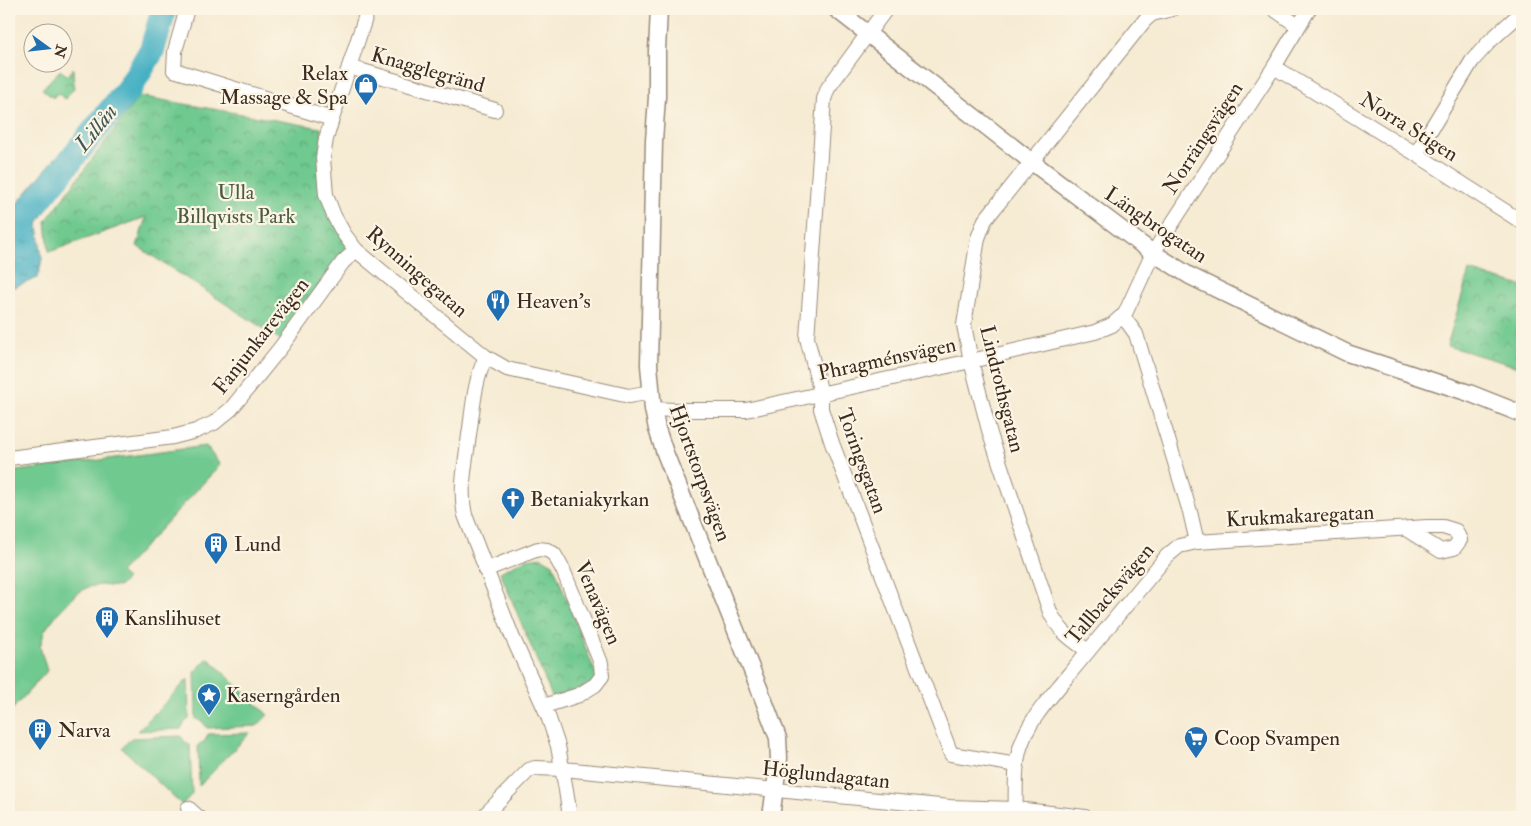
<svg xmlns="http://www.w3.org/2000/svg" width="1531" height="826" font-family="'IM FELL Double Pica',serif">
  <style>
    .green { fill: #70c98f; stroke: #567a56 }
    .park { fill: url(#park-crowns); stroke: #567a56 }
    .water { fill: url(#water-ripples); stroke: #406e71 }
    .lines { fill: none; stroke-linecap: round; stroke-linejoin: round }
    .river { stroke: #46b1c4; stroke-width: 26 }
    .minor-casing { stroke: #988a78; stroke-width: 16 }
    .tertiary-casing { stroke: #988a78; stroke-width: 19 }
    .minor { stroke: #fff; stroke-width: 14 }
    .tertiary { stroke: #fff; stroke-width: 16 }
    .labels { text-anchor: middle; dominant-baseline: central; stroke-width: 4.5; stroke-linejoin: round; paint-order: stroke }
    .street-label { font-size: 21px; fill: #3b2a1e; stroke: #fcf5e5 }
    .poi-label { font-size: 21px; fill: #3b2a1e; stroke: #fcf5e5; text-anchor: start }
    .park-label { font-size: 21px; fill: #4b5a40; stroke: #fcf5e5 }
    .water-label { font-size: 22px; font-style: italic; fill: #3f5958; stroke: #fcf5e5 }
  </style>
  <defs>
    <pattern id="park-crowns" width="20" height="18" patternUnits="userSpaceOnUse" patternTransform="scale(1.25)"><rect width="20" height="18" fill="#70c98f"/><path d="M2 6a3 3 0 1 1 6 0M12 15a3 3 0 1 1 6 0" fill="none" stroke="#5da374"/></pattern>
    <pattern id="water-ripples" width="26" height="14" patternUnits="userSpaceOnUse" patternTransform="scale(1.25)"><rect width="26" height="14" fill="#46b1c4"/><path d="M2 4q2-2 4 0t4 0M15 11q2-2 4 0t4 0" fill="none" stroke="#3c909f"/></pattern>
  </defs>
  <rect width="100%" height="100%" fill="#fcf5e5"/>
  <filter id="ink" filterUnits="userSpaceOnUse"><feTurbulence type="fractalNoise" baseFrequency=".02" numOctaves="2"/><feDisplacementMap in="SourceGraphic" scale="10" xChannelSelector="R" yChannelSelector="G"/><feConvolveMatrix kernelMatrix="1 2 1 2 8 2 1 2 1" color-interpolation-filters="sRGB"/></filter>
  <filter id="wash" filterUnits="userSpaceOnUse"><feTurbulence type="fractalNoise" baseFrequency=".0096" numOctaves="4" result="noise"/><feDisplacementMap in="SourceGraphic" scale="20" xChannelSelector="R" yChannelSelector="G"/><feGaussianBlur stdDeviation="1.12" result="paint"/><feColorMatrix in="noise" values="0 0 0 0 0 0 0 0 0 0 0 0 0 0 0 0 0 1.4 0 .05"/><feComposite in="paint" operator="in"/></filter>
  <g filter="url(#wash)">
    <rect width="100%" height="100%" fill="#f6ebd3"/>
    <g class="green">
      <polygon points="206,446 220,465 120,573 127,579 119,587 101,585 88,587 75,595 57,614 45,630 40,647 47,671 9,713 9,472"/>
      <polygon points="208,658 268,715 257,726 207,728 203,722 196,719 195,671"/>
      <polygon points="188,679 189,719 184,723 181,729 138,731"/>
      <polygon points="250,733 199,786 198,745 205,741 208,734"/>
      <polygon points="181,736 184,741 190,745 192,794 182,805 122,748 131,738"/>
    </g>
    <g class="park">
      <polygon points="73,68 74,88 65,99 58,93 53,98 42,89 60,70 68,76"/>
      <polygon points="139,96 321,128 326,193 349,254 287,344 137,246 146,217 49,252 46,221"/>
      <polygon points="1469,271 1522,286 1522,368 1447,346"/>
      <polygon points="541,557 553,564 597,677 592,684 553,699 500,572 526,559"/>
    </g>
    <polygon class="water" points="57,156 65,168 53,190 52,202 38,223 42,259 38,278 9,289 9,213"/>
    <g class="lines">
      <polyline class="river" points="9,236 130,87 152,50 164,9"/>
    </g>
  </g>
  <g filter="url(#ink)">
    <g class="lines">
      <g class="minor-casing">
        <g id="minor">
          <polyline points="187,9 175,51 174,70 332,119"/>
          <polyline points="368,9 332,119 326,139 323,158 326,195 334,216 344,234 356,250 415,299 486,357 507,369 629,396 651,392"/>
          <polyline points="886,9 828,88 824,99 807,338 821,394 821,409 832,443 951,754 1017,765"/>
          <polyline points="1274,9 1298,26"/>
          <polyline points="349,67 495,110"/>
          <polyline points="1274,67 1416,154 1522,222"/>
          <polyline points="1416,154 1472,61 1491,40 1522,12"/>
          <polyline points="1123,318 1153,253 1274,67 1309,9"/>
          <polyline points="1123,318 1128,323 1136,334 1190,512 1197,542"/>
          <path d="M486 357C474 381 473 409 469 435 466 461 459 490 465 515L512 636 548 716 558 746 566 790 570 817"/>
          <polyline points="653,409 674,410 746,410 971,361 1095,332 1112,325 1121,317 1123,318"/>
          <polyline points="9,458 173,437 196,431 214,423 231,409 281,347 343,262 356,250"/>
          <polyline points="485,570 538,549 547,550 554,554 563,570 601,663 602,676 595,685 579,695 544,706"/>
          <path d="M1088 651C1070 638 1060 632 1050 612L990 434 971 361 964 325 978 238 985 220 1145 20 1152 14 1172 9"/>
          <polyline points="188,808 198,817"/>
          <polyline points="483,817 529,770 535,768 563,769 950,807 1016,809 1085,817"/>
          <path d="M1015 817C1017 794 1013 768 1021 745 1030 718 1052 696 1070 673 1102 634 1135 595 1167 556L1179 546 1197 542 1427 527H1443L1456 531 1460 540 1454 548 1441 551 1406 529"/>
        </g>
      </g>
      <g class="tertiary-casing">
        <g id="tertiary">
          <polyline points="659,9 657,51 657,97 654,141 649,365 653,409 657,429 665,453 761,693 778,738 779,758 771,817"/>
          <polyline points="836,9 1032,162 1138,242 1153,253 1190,276 1347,353 1469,393 1522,414"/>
        </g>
      </g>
      <use href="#minor" class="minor"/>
      <use href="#tertiary" class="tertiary"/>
    </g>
  </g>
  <defs>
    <g id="shop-pin" transform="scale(1.25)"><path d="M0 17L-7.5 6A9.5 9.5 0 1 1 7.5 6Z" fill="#1f6fb2" stroke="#fcf5e5"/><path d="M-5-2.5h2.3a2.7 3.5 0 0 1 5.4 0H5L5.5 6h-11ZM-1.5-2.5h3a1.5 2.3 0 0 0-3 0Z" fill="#fff"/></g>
    <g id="restaurant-pin" transform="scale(1.25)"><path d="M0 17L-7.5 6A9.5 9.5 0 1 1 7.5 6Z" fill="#1f6fb2" stroke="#fcf5e5"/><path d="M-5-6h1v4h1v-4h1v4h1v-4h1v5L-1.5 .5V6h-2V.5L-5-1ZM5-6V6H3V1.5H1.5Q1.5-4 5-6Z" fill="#fff"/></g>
    <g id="church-pin" transform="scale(1.25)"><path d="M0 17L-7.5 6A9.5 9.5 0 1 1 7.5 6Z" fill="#1f6fb2" stroke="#fcf5e5"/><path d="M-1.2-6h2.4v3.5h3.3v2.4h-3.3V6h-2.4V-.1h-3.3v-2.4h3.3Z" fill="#fff"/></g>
    <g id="building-pin" transform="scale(1.25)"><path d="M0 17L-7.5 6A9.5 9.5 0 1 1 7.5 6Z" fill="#1f6fb2" stroke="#fcf5e5"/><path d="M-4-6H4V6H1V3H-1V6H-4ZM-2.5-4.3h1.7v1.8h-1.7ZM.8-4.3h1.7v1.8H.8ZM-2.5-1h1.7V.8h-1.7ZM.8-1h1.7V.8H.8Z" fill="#fff"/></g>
    <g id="sight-pin" transform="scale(1.25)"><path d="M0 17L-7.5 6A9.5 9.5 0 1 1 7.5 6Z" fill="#1f6fb2" stroke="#fcf5e5"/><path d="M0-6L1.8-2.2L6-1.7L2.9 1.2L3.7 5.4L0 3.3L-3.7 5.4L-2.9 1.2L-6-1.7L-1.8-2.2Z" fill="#fff"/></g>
    <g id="supermarket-pin" transform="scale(1.25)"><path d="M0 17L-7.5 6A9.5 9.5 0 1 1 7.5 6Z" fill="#1f6fb2" stroke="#fcf5e5"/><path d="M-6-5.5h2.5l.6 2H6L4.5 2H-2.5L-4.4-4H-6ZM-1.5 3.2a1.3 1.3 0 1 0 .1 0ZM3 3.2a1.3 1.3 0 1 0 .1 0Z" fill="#fff"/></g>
  </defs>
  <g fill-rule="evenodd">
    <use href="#shop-pin" x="366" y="85"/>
    <use href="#restaurant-pin" x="498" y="301"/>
    <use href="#church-pin" x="513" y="499"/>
    <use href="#building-pin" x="216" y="544"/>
    <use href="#building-pin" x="107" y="618"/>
    <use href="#sight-pin" x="209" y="695"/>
    <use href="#building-pin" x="40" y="730"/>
    <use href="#supermarket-pin" x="1196" y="738"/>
  </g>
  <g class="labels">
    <g class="street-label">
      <text transform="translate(428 70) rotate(16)">Knagglegränd</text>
      <text transform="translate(1409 127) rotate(32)">Norra Stigen</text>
      <text transform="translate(1203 138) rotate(-57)">Norrängsvägen</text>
      <text transform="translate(1156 225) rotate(34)">Längbrogatan</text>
      <text transform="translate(417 272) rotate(41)">Rynningegatan</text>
      <text transform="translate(261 336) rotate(-52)">Fanjunkarevägen</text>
      <text transform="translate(887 359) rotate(-12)">Phragménsvägen</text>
      <text transform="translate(1002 389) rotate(76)">Lindrothsgatan</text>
      <text transform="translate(862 461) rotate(70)">Toringsgatan</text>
      <text transform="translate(700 473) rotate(70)">Hjortstorpsvägen</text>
      <text transform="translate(1300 516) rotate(-3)">Krukmakaregatan</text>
      <text transform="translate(1110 594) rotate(-50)">Tallbacksvägen</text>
      <text transform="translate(598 603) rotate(67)">Venavägen</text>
      <text transform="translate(826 775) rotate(6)">Höglundagatan</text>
    </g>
    <g class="poi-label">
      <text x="348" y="73" text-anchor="end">Relax<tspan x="348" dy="24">Massage &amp; Spa</tspan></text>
      <text x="516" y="301">Heaven’s</text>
      <text x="530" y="499">Betaniakyrkan</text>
      <text x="234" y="544">Lund</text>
      <text x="124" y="618">Kanslihuset</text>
      <text x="226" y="695">Kaserngården</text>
      <text x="58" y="730">Narva</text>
      <text x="1214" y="738">Coop Svampen</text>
    </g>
    <g class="park-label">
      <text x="236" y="192">Ulla<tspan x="236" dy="24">Billqvists Park</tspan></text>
    </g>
    <g class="water-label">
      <text transform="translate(96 128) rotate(-51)">Lillån</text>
    </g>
  </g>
  <rect width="1531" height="826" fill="none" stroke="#fcf5e5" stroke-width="30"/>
  <g transform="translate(48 48) rotate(105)"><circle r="24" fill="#fcf5e5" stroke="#afa495"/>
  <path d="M0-4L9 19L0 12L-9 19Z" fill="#1f6fb2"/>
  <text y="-8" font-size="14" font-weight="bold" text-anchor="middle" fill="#3b2a1e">N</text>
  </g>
</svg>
